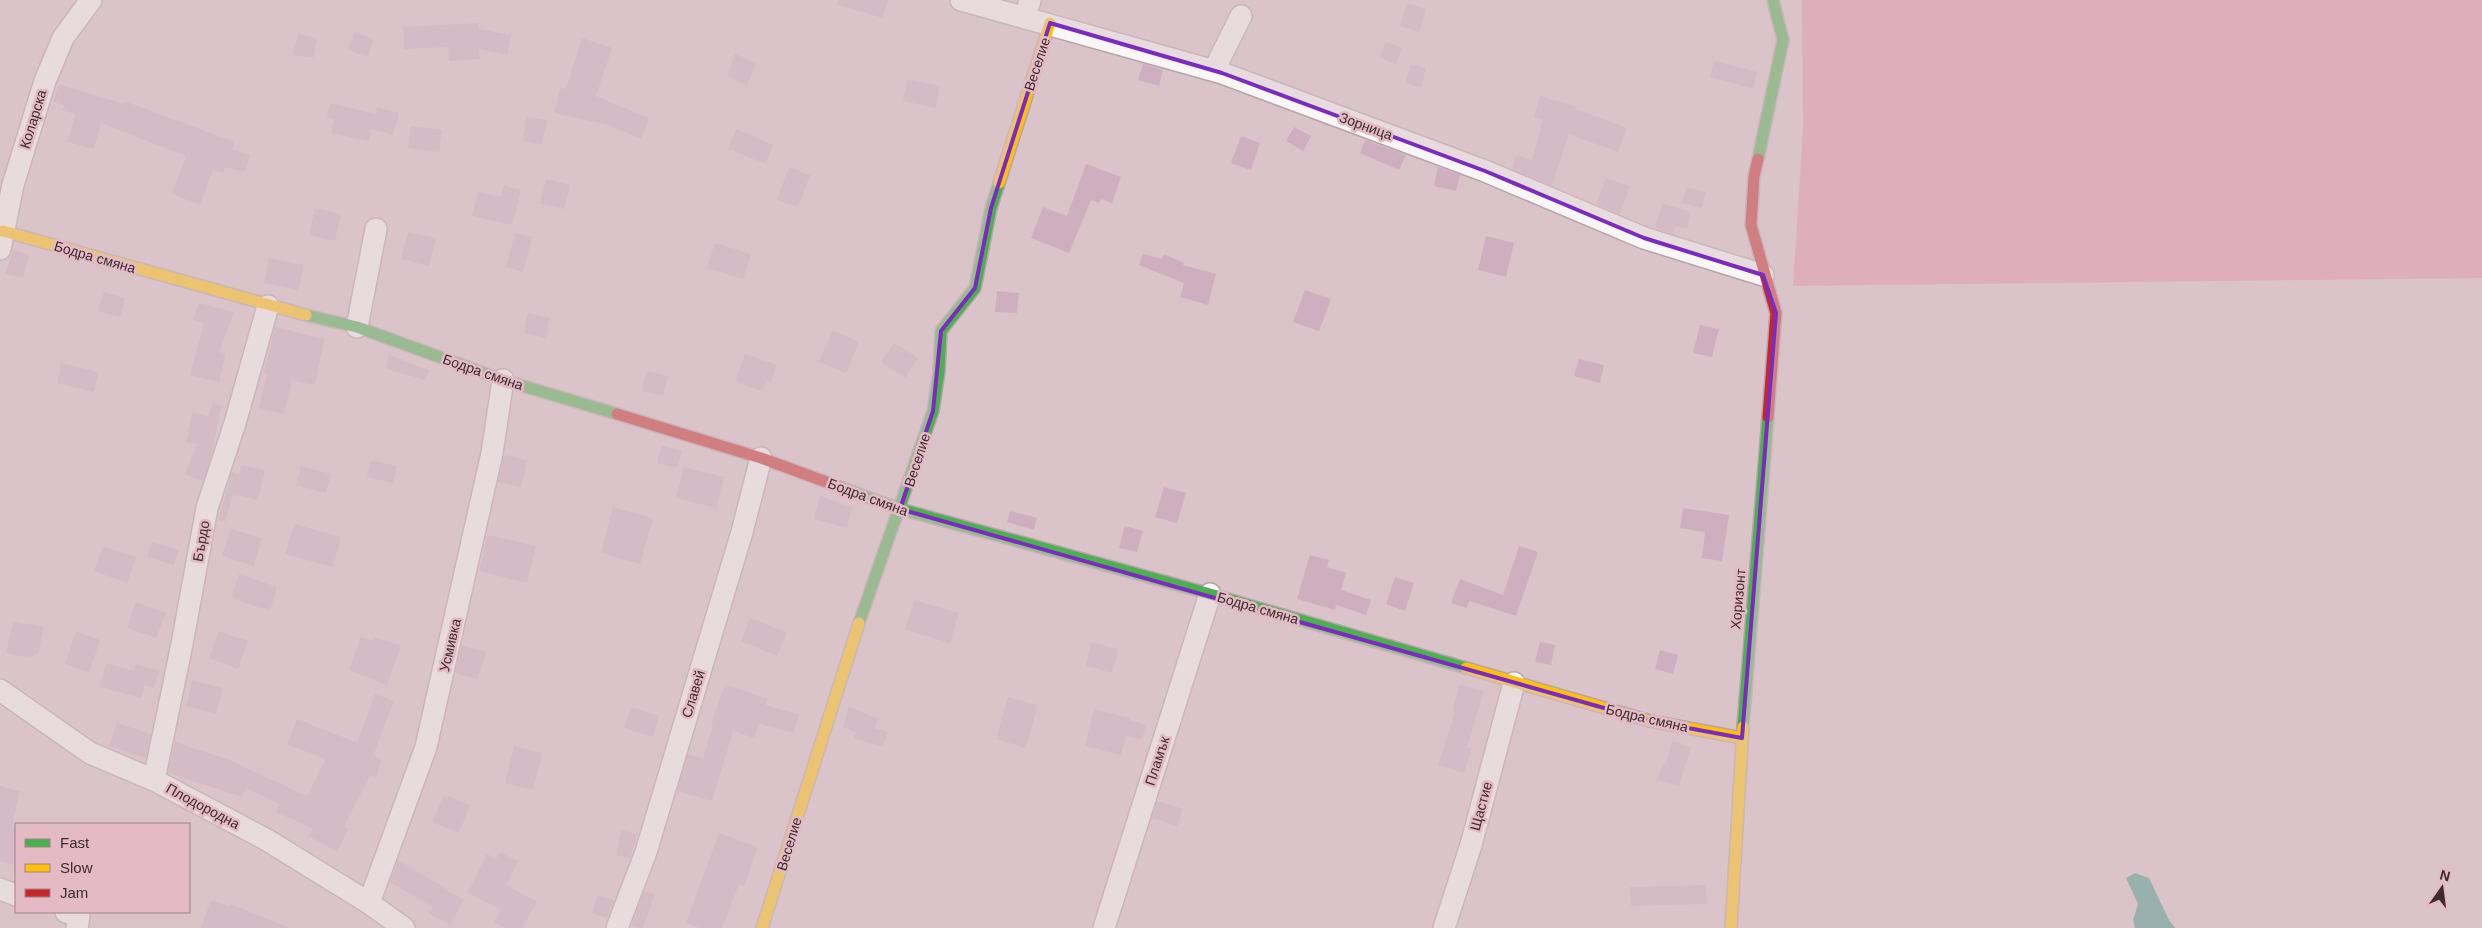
<svg xmlns="http://www.w3.org/2000/svg" width="2482" height="928" font-family="Arial,sans-serif">
  <style>
    .forest { fill: #e292ac }
    .water { fill: #47998f }
    .building { fill: #ceafc0 }
    .lines { fill: none; stroke-linecap: round; stroke-linejoin: round }
    .street-casing { stroke: #b5a4a9; stroke-width: 24 }
    .fast-casing { stroke: #b5a4a9; stroke-width: 14 }
    .slow-casing { stroke: #b5a4a9; stroke-width: 14 }
    .jam-casing { stroke: #b5a4a9; stroke-width: 14 }
    .street { stroke: #f9f6f7; stroke-width: 21 }
    .fast { stroke: #4caf50; stroke-width: 11 }
    .slow { stroke: #ffc107; stroke-width: 11 }
    .jam { stroke: #c62828; stroke-width: 11 }
    .marked { fill: none; stroke: #7b2cbf; stroke-width: 4; stroke-linejoin: round }
    .labels { text-anchor: middle; dominant-baseline: central; stroke-width: 5; stroke-linejoin: round; paint-order: stroke }
    .street-label { font-size: 14px; fill: #3c2c30; stroke: #e4bac5 }
  </style>
  <rect width="100%" height="100%" fill="#dac4c9"/>
  <polygon class="forest" points="1802,0 2482,0 2482,278 1793,286 1803,130"/>
  <polygon class="water" points="2135,873 2149,878 2169,920 2175,928 2135,928 2133,920 2138,904 2126,878"/>
  <g class="building">
    <polygon points="838,0 888,0 883,18 837,5"/>
    <polygon points="1407,3 1426,9 1419,32 1400,26"/>
    <polygon points="478,23 478,29 511,35 507,55 479,49 480,59 449,61 448,47 404,49 403,27"/>
    <polygon points="354,32 374,39 368,57 348,50"/>
    <polygon points="298,34 317,38 313,58 293,55"/>
    <polygon points="582,38 612,48 596,96 649,118 641,139 609,125 554,113 560,88 566,89"/>
    <polygon points="1386,42 1402,48 1396,64 1380,58"/>
    <polygon points="735,54 756,63 747,85 727,76"/>
    <polygon points="1714,61 1757,72 1753,89 1710,77"/>
    <polygon points="1143,64 1163,70 1159,86 1138,80"/>
    <polygon points="1411,64 1426,68 1421,88 1405,83"/>
    <polygon points="908,79 940,86 936,108 903,101"/>
    <polygon points="59,84 123,104 124,101 235,142 232,150 250,155 245,172 225,167 223,173 213,170 200,205 172,194 186,156 101,123 94,149 68,142 75,114 62,110 64,105 53,102"/>
    <polygon points="1540,96 1576,106 1576,109 1627,128 1618,152 1569,134 1552,186 1512,169 1516,155 1532,160 1543,119 1534,117"/>
    <polygon points="330,103 376,114 377,107 399,113 393,135 371,129 369,141 331,133 334,119 327,117"/>
    <polygon points="527,117 547,120 542,144 523,141"/>
    <polygon points="411,126 442,130 439,152 408,148"/>
    <polygon points="1294,127 1311,136 1303,151 1286,141"/>
    <polygon points="736,129 773,145 766,164 728,149"/>
    <polygon points="1241,136 1260,143 1251,170 1231,163"/>
    <polygon points="1365,140 1406,155 1399,170 1360,153"/>
    <polygon points="1086,164 1121,177 1112,203 1101,199 1099,203 1091,200 1069,253 1031,238 1043,207 1067,216"/>
    <polygon points="789,167 810,175 798,207 777,200"/>
    <polygon points="1438,167 1460,175 1456,191 1434,186"/>
    <polygon points="1606,178 1630,186 1620,214 1596,204"/>
    <polygon points="546,179 570,185 564,209 540,204"/>
    <polygon points="504,185 521,190 512,225 472,216 478,192 501,197"/>
    <polygon points="1686,187 1706,192 1702,208 1682,203"/>
    <polygon points="1662,203 1691,212 1687,229 1675,226 1673,234 1655,228"/>
    <polygon points="315,208 341,214 335,241 309,235"/>
    <polygon points="408,232 436,238 429,266 401,259"/>
    <polygon points="515,233 532,237 523,272 506,267"/>
    <polygon points="1486,236 1514,243 1506,277 1478,270"/>
    <polygon points="715,243 751,254 743,279 707,268"/>
    <polygon points="13,250 29,254 23,278 5,274"/>
    <polygon points="1143,254 1162,259 1164,254 1184,263 1183,265 1216,274 1208,305 1180,297 1184,283 1139,265"/>
    <polygon points="269,258 304,265 298,290 264,283"/>
    <polygon points="1305,290 1331,299 1319,331 1293,322"/>
    <polygon points="997,291 1019,293 1017,313 995,312"/>
    <polygon points="104,292 125,298 120,317 98,311"/>
    <polygon points="199,303 234,312 219,352 226,354 219,382 190,375 204,324 193,320"/>
    <polygon points="528,313 550,318 546,338 524,333"/>
    <polygon points="1700,325 1719,329 1712,357 1693,353"/>
    <polygon points="275,327 325,339 314,385 292,380 284,414 259,408 267,374 264,373"/>
    <polygon points="833,330 859,342 846,373 819,362"/>
    <polygon points="894,343 918,358 905,378 881,362"/>
    <polygon points="745,354 777,365 771,382 766,380 762,391 735,382"/>
    <polygon points="389,355 429,370 426,380 386,369"/>
    <polygon points="1579,359 1604,365 1600,383 1574,376"/>
    <polygon points="61,363 99,372 94,392 57,383"/>
    <polygon points="646,371 668,376 663,396 642,391"/>
    <polygon points="213,403 221,406 212,454 203,481 185,474 197,444 186,442 192,413 208,416"/>
    <polygon points="662,445 682,451 677,468 657,463"/>
    <polygon points="504,455 527,460 521,487 498,482"/>
    <polygon points="371,460 397,466 393,483 367,477"/>
    <polygon points="241,465 265,470 258,500 233,494 225,522 218,520 232,472 239,475"/>
    <polygon points="301,466 331,474 326,493 296,485"/>
    <polygon points="684,467 724,477 716,508 676,498"/>
    <polygon points="1164,487 1186,493 1177,523 1155,517"/>
    <polygon points="820,496 852,508 847,528 814,519"/>
    <polygon points="613,507 653,518 640,564 601,553"/>
    <polygon points="1683,508 1729,515 1722,561 1702,558 1705,532 1680,528"/>
    <polygon points="1010,511 1037,518 1034,530 1007,522"/>
    <polygon points="294,524 341,537 333,567 285,554"/>
    <polygon points="1125,526 1143,531 1137,552 1119,548"/>
    <polygon points="231,529 262,538 254,566 222,556"/>
    <polygon points="488,535 536,546 527,583 479,571"/>
    <polygon points="152,542 179,550 174,565 147,557"/>
    <polygon points="103,546 136,557 127,583 94,571"/>
    <polygon points="1519,546 1538,552 1516,616 1469,601 1467,608 1451,603 1460,579 1503,595"/>
    <polygon points="1310,555 1329,560 1327,567 1346,573 1341,590 1371,600 1366,615 1336,605 1335,610 1297,599"/>
    <polygon points="239,574 277,587 270,611 231,598"/>
    <polygon points="1395,577 1414,583 1405,611 1386,604"/>
    <polygon points="914,600 959,613 950,643 905,630"/>
    <polygon points="136,602 166,613 156,638 127,628"/>
    <polygon points="750,618 787,633 777,656 741,641"/>
    <polygon points="13,621 44,627 38,654 29,658 6,653"/>
    <polygon points="76,631 100,640 89,673 65,664"/>
    <polygon points="219,631 248,641 238,669 209,658"/>
    <polygon points="361,637 373,641 375,637 401,646 387,685 349,670"/>
    <polygon points="1091,642 1118,649 1112,673 1086,666"/>
    <polygon points="1540,642 1555,645 1551,665 1535,662"/>
    <polygon points="462,645 486,652 478,679 455,673"/>
    <polygon points="1660,650 1678,655 1673,674 1655,669"/>
    <polygon points="106,663 134,671 136,664 159,671 154,688 145,685 141,698 100,687"/>
    <polygon points="192,680 222,688 216,714 186,706"/>
    <polygon points="725,684 768,699 766,705 799,715 794,733 759,724 754,738 733,731 712,801 677,791 688,754 703,759 713,725 711,724"/>
    <polygon points="1460,684 1484,691 1467,747 1472,748 1464,773 1438,765 1455,712 1452,711"/>
    <polygon points="375,694 394,701 373,756 382,759 376,778 370,776 344,826 349,829 337,852 309,836 313,829 276,812 280,804 246,788 242,797 168,773 175,742 227,759 307,796 325,759 287,744 297,719 357,743"/>
    <polygon points="1008,697 1038,705 1026,748 996,739"/>
    <polygon points="849,706 878,719 875,728 888,732 883,747 854,738 856,732 843,727"/>
    <polygon points="631,707 659,716 653,737 624,728"/>
    <polygon points="1094,709 1130,718 1130,720 1146,725 1142,739 1126,736 1121,755 1085,746"/>
    <polygon points="117,723 151,734 146,758 109,746"/>
    <polygon points="1672,741 1691,747 1679,786 1657,780 1662,764 1666,765"/>
    <polygon points="514,746 542,753 533,790 505,783"/>
    <polygon points="0,786 20,791 12,826 16,827 16,865 0,861"/>
    <polygon points="444,795 470,805 459,833 432,822"/>
    <polygon points="1157,801 1183,809 1177,826 1152,818"/>
    <polygon points="621,830 638,834 630,858 616,855"/>
    <polygon points="719,833 758,847 744,886 739,884 722,928 700,928 686,923"/>
    <polygon points="499,852 518,861 506,885 537,902 522,928 505,928 494,922 501,910 468,893 487,854 496,859"/>
    <polygon points="398,860 464,900 450,925 429,913 433,907 390,882"/>
    <polygon points="1705,885 1707,904 1631,906 1630,887"/>
    <polygon points="644,891 655,894 643,928 639,928 631,926"/>
    <polygon points="598,895 614,900 607,918 592,913"/>
    <polygon points="211,900 230,907 231,904 290,928 201,928"/>
  </g>
  <g class="lines">
    <g class="street-casing">
      <g id="street">
        <polyline points="961,0 1222,73 1485,171 1644,238 1763,275"/>
        <polyline points="1025,18 1030,0"/>
        <polyline points="1214,70 1241,16"/>
        <polyline points="0,249 13,185 45,81 63,38 91,0"/>
        <polyline points="357,327 376,229"/>
        <polyline points="0,690 90,753 154,780 267,840 369,903 404,928"/>
        <polyline points="154,780 182,644 207,508 235,423 268,306"/>
        <polyline points="0,889 16,895"/>
        <polyline points="369,903 426,747 492,453 503,380"/>
        <polyline points="66,912 79,916 77,928"/>
        <polyline points="617,928 646,852 742,532 761,458"/>
        <polyline points="1104,928 1210,594"/>
        <polyline points="1444,928 1471,845 1514,683"/>
      </g>
    </g>
    <g class="fast-casing">
      <g id="fast">
        <polyline points="1758,159 1783,40 1773,0"/>
        <polyline points="306,315 357,327 503,380 617,414"/>
        <polyline points="840,487 900,509 1210,594 1466,668"/>
        <polyline points="859,623 933,411 939,371 941,331 975,288 991,208 999,183"/>
        <polyline points="1743,727 1768,417"/>
      </g>
    </g>
    <g class="slow-casing">
      <g id="slow">
        <polyline points="999,183 1050,23"/>
        <polyline points="3,231 306,315"/>
        <polyline points="1466,668 1650,721 1742,738"/>
        <polyline points="762,928 859,623"/>
        <polyline points="1731,928 1743,727"/>
      </g>
    </g>
    <g class="jam-casing">
      <g id="jam">
        <polyline points="1758,159 1754,176 1751,225 1776,313 1768,417"/>
        <polyline points="617,414 761,458 840,487"/>
      </g>
    </g>
    <use href="#street" class="street"/>
    <use href="#fast" class="fast"/>
    <use href="#slow" class="slow"/>
    <use href="#jam" class="jam"/>
  </g>
  <path d="M0 0H2482V928H0ZM1050 23 1222 73 1485 171 1644 238 1763 275 1776 313 1742 738 1650 721 900 509 933 411 941 331 975 288 991 208Z" fill="#dac4c9" fill-opacity=".55" fill-rule="evenodd"/>
  <path class="marked" d="M1050 23 1222 73 1485 171 1644 238 1763 275 1776 313 1742 738 1650 721 900 509 933 411 941 331 975 288 991 208Z"/>
  <g class="labels">
    <g class="street-label">
      <text transform="translate(1037 64) rotate(-72)">Веселие</text>
      <text transform="translate(33 119) rotate(-73)">Коларска</text>
      <text transform="translate(1366 126) rotate(20)">Зорница</text>
      <text transform="translate(95 257) rotate(16)">Бодра смяна</text>
      <text transform="translate(483 372) rotate(19)">Бодра смяна</text>
      <text transform="translate(917 460) rotate(-72)">Веселие</text>
      <text transform="translate(868 497) rotate(20)">Бодра смяна</text>
      <text transform="translate(201 541) rotate(-80)">Бърдо</text>
      <text transform="translate(1738 599) rotate(-85)">Хоризонт</text>
      <text transform="translate(1258 608) rotate(16)">Бодра смяна</text>
      <text transform="translate(450 645) rotate(-77)">Усмивка</text>
      <text transform="translate(693 694) rotate(-73)">Славей</text>
      <text transform="translate(1647 718) rotate(13)">Бодра смяна</text>
      <text transform="translate(1157 761) rotate(-72)">Пламък</text>
      <text transform="translate(203 806) rotate(28)">Плодородна</text>
      <text transform="translate(1481 806) rotate(-75)">Щастие</text>
      <text transform="translate(789 844) rotate(-73)">Веселие</text>
    </g>
  </g>
  <rect x="15" y="823" width="175" height="90" fill="#e4bac5" stroke="#a18189"/>
  <rect x="25" y="839" width="25" height="8" fill="#4caf50" stroke="#a18189"/>
  <text x="60" y="848" font-size="15" fill="#3c2c30">Fast</text>
  <rect x="25" y="864" width="25" height="8" fill="#ffc107" stroke="#a18189"/>
  <text x="60" y="873" font-size="15" fill="#3c2c30">Slow</text>
  <rect x="25" y="889" width="25" height="8" fill="#c62828" stroke="#a18189"/>
  <text x="60" y="898" font-size="15" fill="#3c2c30">Jam</text>
  <g transform="translate(2442 888) rotate(14)" stroke="#e4bac5" stroke-width="4" paint-order="stroke">
  <path d="M0-4L9 19L0 12L-9 19Z" fill="#3c2c30"/>
  <text y="-8" font-size="14" font-weight="bold" text-anchor="middle" fill="#3c2c30">N</text>
  </g>
</svg>
